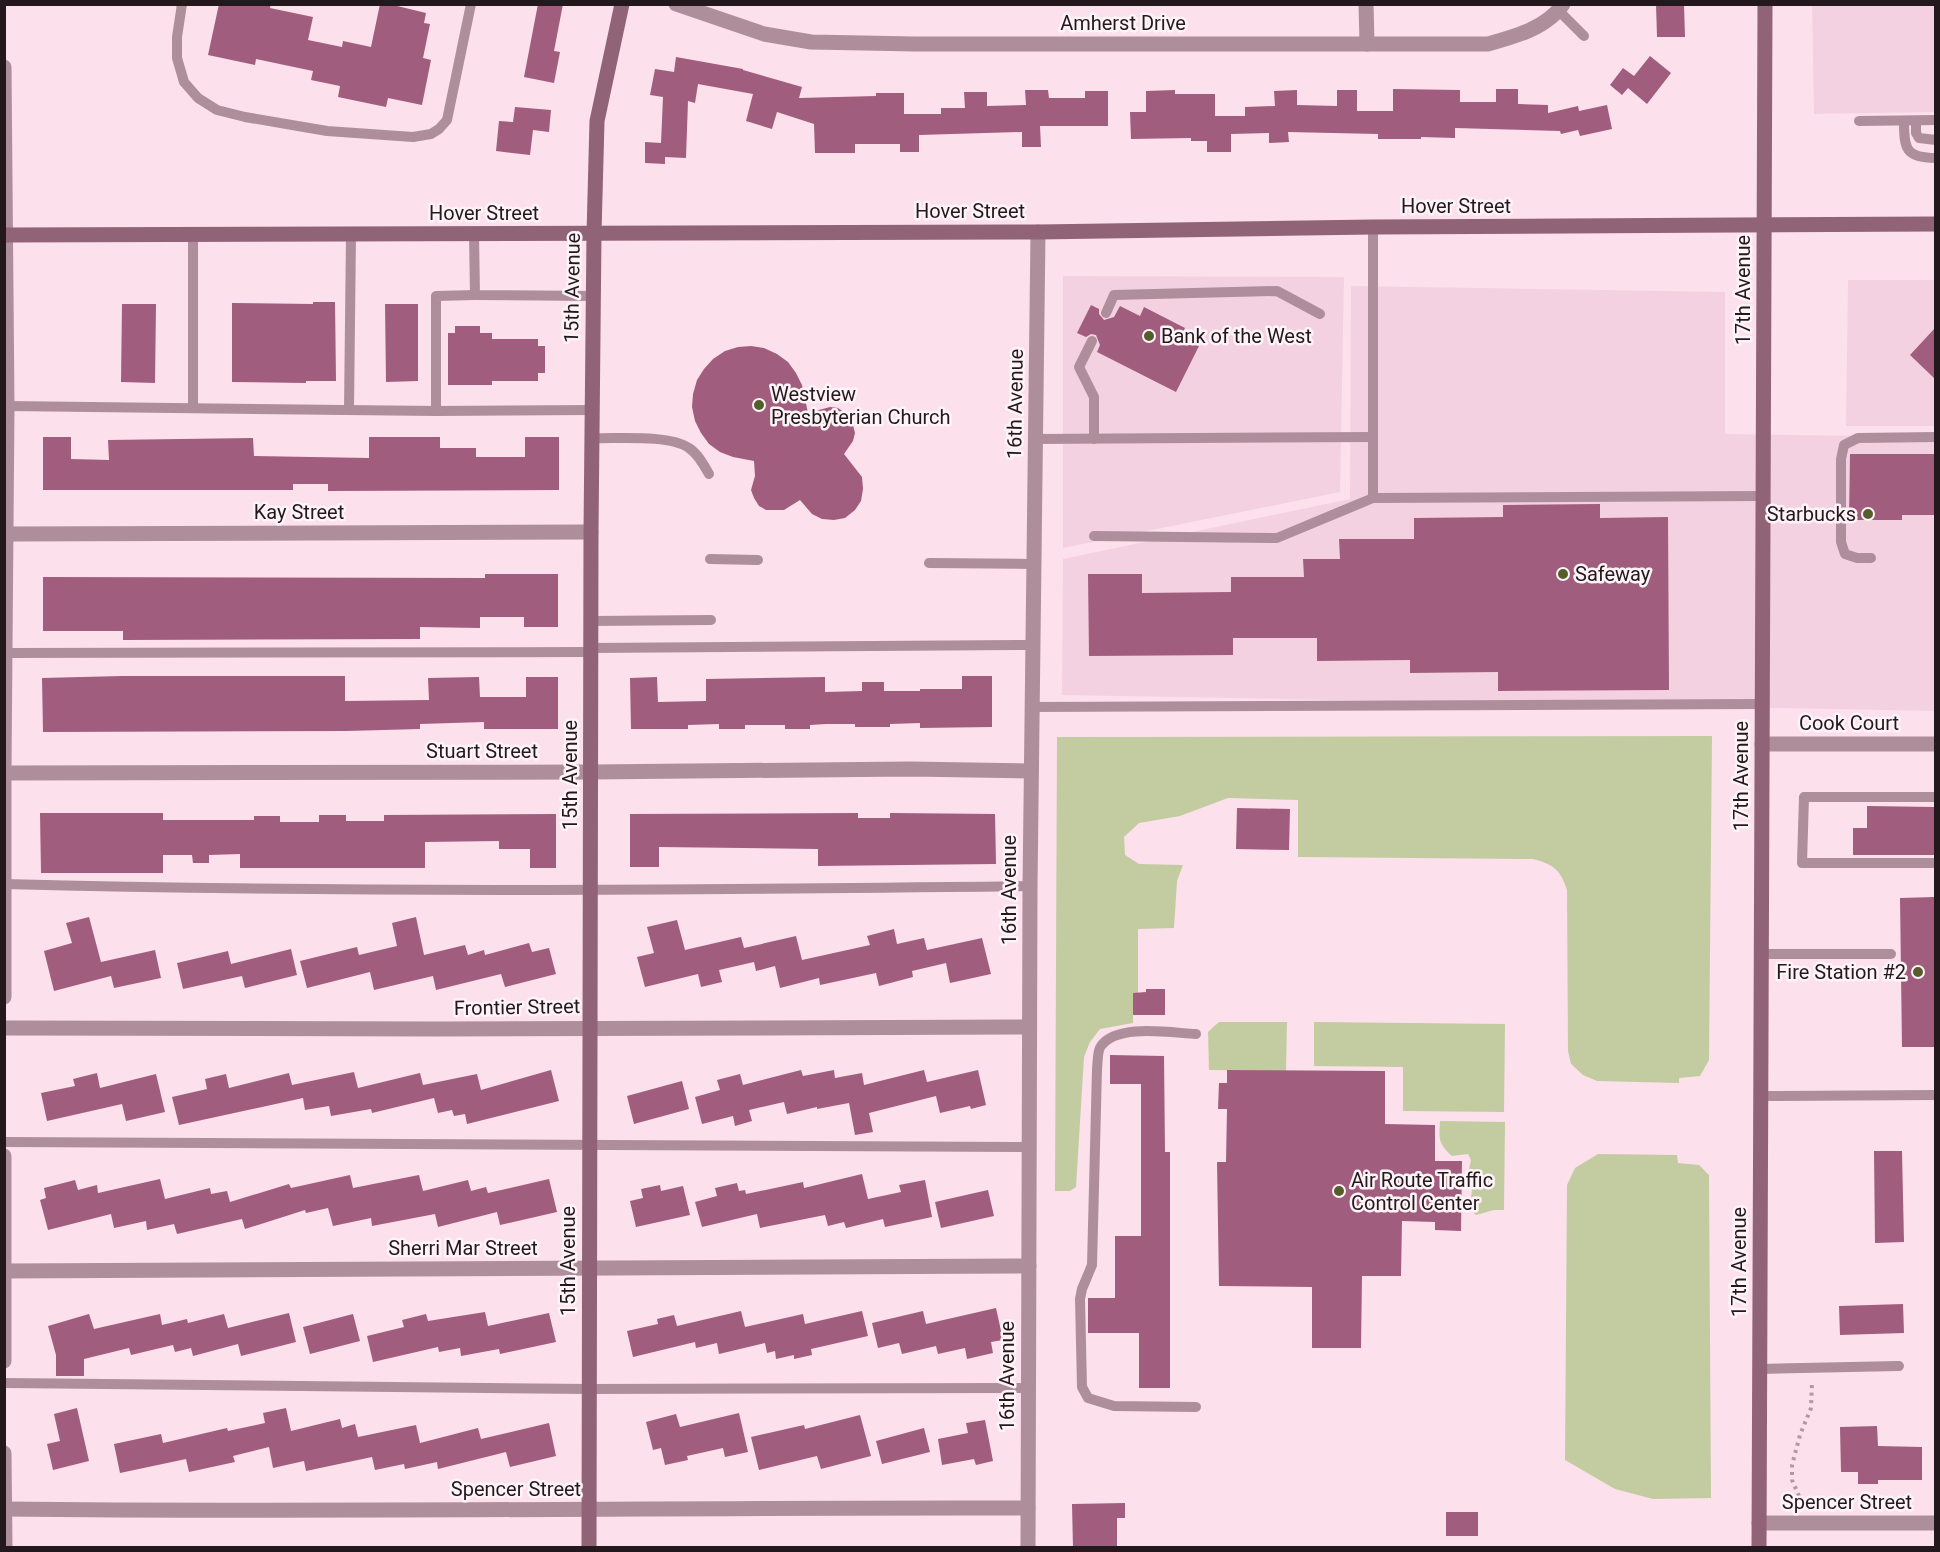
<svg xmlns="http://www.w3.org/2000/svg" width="1940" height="1552" font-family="Roboto,sans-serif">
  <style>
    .built { fill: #f4d1e0 }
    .grass { fill: #c3cca0 }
    .building { fill: #a15d7d }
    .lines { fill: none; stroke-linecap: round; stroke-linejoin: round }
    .path { stroke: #af99a2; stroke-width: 4; stroke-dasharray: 3 4.5; stroke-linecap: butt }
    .lane { stroke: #af8e9c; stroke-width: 10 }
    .street { stroke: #af8e9c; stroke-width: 15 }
    .secondary { stroke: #916377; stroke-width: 15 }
    .poi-dot { fill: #555d2b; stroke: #fef3f7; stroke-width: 2 }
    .labels { text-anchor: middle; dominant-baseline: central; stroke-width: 5; stroke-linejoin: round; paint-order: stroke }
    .street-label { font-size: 20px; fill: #23191d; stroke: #fef3f7 }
    .poi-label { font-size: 20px; fill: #23191d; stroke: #fef3f7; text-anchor: start }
  </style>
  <rect width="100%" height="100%" fill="#fce0ec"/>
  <g class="built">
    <polygon points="1812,5 1935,5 1935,112 1814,114"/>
    <polygon points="1063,276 1344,277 1340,492 1063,548"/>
    <polygon points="1848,280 1935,280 1935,426 1846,426"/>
    <polygon points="1351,286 1725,292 1725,434 1935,437 1935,711 1062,695 1063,559 1350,499"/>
  </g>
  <g class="grass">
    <path d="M1712 736 1709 1060 1700 1076 1679 1078V1083L1597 1081 1583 1075 1571 1064 1568 1051 1567 890C1561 870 1553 864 1533 859L1298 857V800L1228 798 1180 816 1139 823 1124 837 1125 855 1139 864 1183 865 1177 881 1174 928 1138 929V993H1133V1023L1100 1029 1090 1042 1084 1057 1076 1187 1070 1191H1055L1057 737Z"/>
    <polygon points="1219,1022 1287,1022 1286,1071 1209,1070 1208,1032"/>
    <polygon points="1314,1022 1505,1024 1504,1112 1403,1111 1403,1067 1314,1066"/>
    <path d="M1440 1121 1505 1122 1504 1210H1494L1476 1215 1470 1209 1472 1189 1468 1175 1471 1160 1468 1154 1452 1156C1438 1143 1439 1139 1440 1121Z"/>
    <polygon points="1598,1154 1677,1155 1678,1163 1699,1165 1709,1175 1711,1498 1653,1499 1615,1489 1565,1460 1567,1185 1575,1168"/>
  </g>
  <g class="building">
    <polygon points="219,4 271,4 270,8 313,17 308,40 342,47 343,41 371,47 380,4 389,4 426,13 424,23 430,24 423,58 431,60 422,105 388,98 386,107 338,97 340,86 311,80 313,71 256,59 255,65 208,55"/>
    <polygon points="538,4 563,4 554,51 560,52 554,83 524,77"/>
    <polygon points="1656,4 1684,4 1685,37 1657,37"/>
    <polygon points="1650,56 1671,73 1647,104 1628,88 1622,95 1610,85 1623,68 1634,76"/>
    <polygon points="676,57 743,69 743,70 802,87 799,98 876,96 876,93 904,93 904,114 941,114 941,108 965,108 964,92 987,92 987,106 1026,105 1025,90 1048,90 1049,98 1085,98 1085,91 1108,91 1108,126 1040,126 1041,147 1022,147 1022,132 919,135 919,152 900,152 900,144 855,144 855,153 815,153 814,124 777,112 772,129 746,121 753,94 698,84 695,103 688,101 686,158 665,157 665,164 645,163 645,142 661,143 663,97 650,95 655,69 674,72"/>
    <polygon points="1393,89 1460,90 1460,102 1496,102 1496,89 1518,89 1518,104 1548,105 1548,113 1578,106 1579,111 1607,105 1612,129 1580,136 1578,130 1561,134 1560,131 1455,128 1455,138 1421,137 1421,139 1378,139 1378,134 1288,132 1289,142 1269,143 1269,133 1231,134 1231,152 1207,152 1207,141 1191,141 1191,138 1131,139 1130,112 1146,112 1146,91 1175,90 1175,94 1215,94 1215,116 1245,116 1245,107 1275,106 1274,91 1297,90 1297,105 1337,106 1337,90 1357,90 1357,111 1393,111"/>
    <polygon points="515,107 551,110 549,132 533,130 530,155 496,151 499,121 513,122"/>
    <polygon points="313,302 335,302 336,381 306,381 306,383 232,382 232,303 313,304"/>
    <polygon points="122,304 156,304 155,383 121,382"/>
    <polygon points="385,304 418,304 418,381 386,382"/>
    <polygon points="1091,305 1099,309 1099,314 1104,320 1114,317 1120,306 1140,316 1144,307 1185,328 1181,337 1199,346 1176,392 1097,352 1100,345 1096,335 1091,334 1086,337 1077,333"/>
    <polygon points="455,326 480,326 480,333 492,333 492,339 538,339 538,346 545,346 545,373 538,373 538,381 492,381 492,385 448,385 448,333 455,333"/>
    <polygon points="1935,328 1935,379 1910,355"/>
    <polygon points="751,346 764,348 777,354 788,362 796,373 802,385 808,413 830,407 838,408 851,417 855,433 853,441 844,454 862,477 863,489 861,501 855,510 845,518 834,520 822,519 812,514 800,500 784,510 766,510 759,506 754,498 751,490 755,476 754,461 733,457 720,452 709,444 701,433 695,421 692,407 693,394 697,380 704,369 713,359 725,351 738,347"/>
    <polygon points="43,437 71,437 71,459 109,460 108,440 253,438 254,456 369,458 369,437 440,437 440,448 476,448 476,457 525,457 525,437 559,437 559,490 328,491 328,484 293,484 293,490 43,490"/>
    <polygon points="1850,454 1935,454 1935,515 1902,515 1902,520 1849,520"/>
    <polygon points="1600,504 1600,518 1668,517 1669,690 1498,691 1498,672 1410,673 1410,660 1317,661 1317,638 1233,638 1233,655 1089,656 1088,574 1142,574 1142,593 1231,592 1231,577 1304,577 1303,559 1340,559 1339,539 1414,539 1414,518 1503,517 1503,505"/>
    <polygon points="485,574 558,574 558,627 524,627 524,617 480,617 480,628 420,627 420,639 123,640 123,631 43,631 43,577 485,578"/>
    <polygon points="122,676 345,676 345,701 429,700 428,678 479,677 480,697 526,697 526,677 558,677 558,729 484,729 484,722 420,724 420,729 346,731 43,732 42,678"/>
    <polygon points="962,676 992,676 992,727 920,728 920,723 890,724 890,727 855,727 855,724 826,724 810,725 810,729 785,729 785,725 745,725 745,729 719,729 719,724 688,725 688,729 631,729 630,678 657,677 658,702 706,701 706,679 825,677 825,692 862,691 862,682 884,682 884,691 920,691 920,689 962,689"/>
    <polygon points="1867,806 1935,807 1935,855 1853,855 1853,828 1867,828"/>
    <polygon points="1237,808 1290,809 1289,850 1236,849"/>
    <polygon points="40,813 163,813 163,820 254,820 254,816 280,816 280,822 319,822 319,815 346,815 346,821 384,821 384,815 556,814 556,868 530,868 530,849 499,849 499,841 425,842 425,868 240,868 240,854 209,855 209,863 193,863 192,855 163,855 163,873 41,873"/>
    <polygon points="858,813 858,818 890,818 890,813 995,814 996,864 818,866 818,849 659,847 659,867 630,867 630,814"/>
    <polygon points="1935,897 1935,1047 1902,1047 1900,898"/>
    <polygon points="89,917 101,962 155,950 161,978 114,988 111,976 54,991 44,951 72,943 66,923"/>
    <polygon points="416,917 424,955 465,945 468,955 484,950 485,955 529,943 532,952 549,948 556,974 505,987 501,974 436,990 433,976 374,990 370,972 307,988 300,961 357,947 359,955 397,946 392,923"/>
    <polygon points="677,920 685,950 741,937 744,948 796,936 802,960 870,945 867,936 894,929 897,944 924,938 927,950 982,938 991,974 950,983 946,963 912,971 913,977 879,986 876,973 820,985 819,978 780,988 775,966 756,971 754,962 719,970 722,982 701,987 698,974 645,987 637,957 654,953 647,927"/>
    <polygon points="291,949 297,975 245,988 242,976 183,989 177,963 228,951 231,964"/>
    <polygon points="1146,989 1165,989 1165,1015 1133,1015 1133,993 1146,992"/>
    <polygon points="1110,1055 1164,1056 1165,1152 1170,1152 1170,1388 1139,1388 1139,1333 1088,1333 1088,1298 1115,1298 1115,1236 1141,1236 1141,1084 1110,1084"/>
    <polygon points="551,1070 559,1101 467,1124 465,1114 454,1116 452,1110 438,1113 434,1098 372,1113 371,1109 331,1116 329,1106 305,1110 303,1098 179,1125 172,1097 207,1089 205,1079 226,1074 229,1088 289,1073 292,1085 354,1072 358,1088 420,1073 423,1085 477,1074 481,1090"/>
    <polygon points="801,1070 803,1076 834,1070 835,1078 862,1073 864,1085 924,1070 927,1082 978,1070 986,1105 971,1109 970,1106 940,1113 936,1096 869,1113 873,1132 855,1135 849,1103 817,1109 817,1107 787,1114 784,1102 749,1110 752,1121 735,1126 733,1116 702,1124 695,1097 720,1090 717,1080 740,1074 743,1085"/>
    <polygon points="1227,1070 1385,1071 1385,1124 1435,1125 1435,1161 1462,1161 1461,1231 1435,1230 1435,1222 1402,1221 1401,1276 1362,1276 1361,1348 1312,1348 1312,1287 1219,1286 1217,1162 1226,1162 1227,1109 1218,1109 1219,1083 1227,1083"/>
    <polygon points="97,1073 100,1088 156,1074 165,1112 126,1121 122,1104 47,1121 41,1093 75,1086 73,1079"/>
    <polygon points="682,1081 689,1109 634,1124 627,1096"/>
    <polygon points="1874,1151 1902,1151 1904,1242 1875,1243"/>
    <polygon points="862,1174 868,1199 901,1192 899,1185 925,1180 932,1217 885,1227 883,1219 846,1228 844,1222 828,1226 825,1215 760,1228 757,1214 702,1227 695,1202 717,1196 715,1188 737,1183 739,1191 745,1190 746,1194 803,1182 804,1188"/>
    <polygon points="350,1175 353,1188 419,1175 423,1191 468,1180 471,1191 486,1187 488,1193 549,1179 557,1212 500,1225 497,1212 438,1227 435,1214 372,1226 371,1218 333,1226 328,1208 306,1213 305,1210 245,1229 242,1219 177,1234 174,1224 147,1230 146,1221 114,1228 111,1214 48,1230 40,1200 46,1198 44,1188 75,1180 78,1190 97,1185 98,1193 160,1179 165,1199 210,1188 211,1194 227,1191 230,1202 289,1184 291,1188"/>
    <polygon points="660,1185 661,1191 683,1186 690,1215 636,1227 630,1201 643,1198 641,1189"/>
    <polygon points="988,1190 994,1216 941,1228 935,1202"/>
    <polygon points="1903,1304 1904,1333 1840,1335 1839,1306"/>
    <polygon points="996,1308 1003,1340 991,1342 993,1353 967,1359 965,1348 938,1354 936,1346 902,1354 899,1343 878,1348 872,1323 923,1311 926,1324"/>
    <polygon points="741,1311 745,1327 803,1314 805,1324 862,1311 868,1336 811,1349 812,1355 794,1359 794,1355 776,1359 775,1351 767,1353 765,1343 719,1354 717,1343 696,1348 695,1342 633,1357 627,1331 658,1324 657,1319 674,1315 677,1326"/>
    <polygon points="485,1312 488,1326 549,1313 556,1342 500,1354 499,1349 461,1356 460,1348 439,1352 438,1347 373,1362 367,1336 404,1327 402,1320 426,1314 428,1321"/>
    <polygon points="289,1313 296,1342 241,1356 238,1344 193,1356 191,1348 175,1352 173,1345 131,1355 129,1348 84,1359 84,1376 56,1376 56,1355 48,1326 89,1314 94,1329 160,1314 162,1325 187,1319 188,1323 224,1314 228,1328"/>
    <polygon points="353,1314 360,1341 310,1354 303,1327"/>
    <polygon points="77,1408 89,1461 53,1470 47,1444 60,1441 54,1414"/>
    <polygon points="286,1408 291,1431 340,1419 342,1428 355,1424 358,1437 416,1425 420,1443 478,1428 481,1439 549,1423 556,1456 510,1467 506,1452 438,1469 437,1462 405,1469 404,1464 375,1470 372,1457 306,1471 304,1461 273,1468 269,1447 233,1456 235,1462 189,1472 186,1459 120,1473 114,1444 161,1434 163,1443 227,1428 228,1431 265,1423 263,1413"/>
    <polygon points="739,1413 748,1452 725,1457 723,1448 687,1456 688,1460 665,1465 661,1448 653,1450 646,1422 676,1414 680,1427"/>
    <polygon points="860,1415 871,1456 821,1469 817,1456 759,1470 751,1437 804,1425 805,1429"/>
    <polygon points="985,1420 993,1461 976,1465 974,1459 942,1465 938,1439 968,1433 966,1423"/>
    <polygon points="1877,1426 1878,1446 1922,1447 1922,1480 1878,1480 1878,1484 1858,1484 1858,1472 1841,1472 1840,1427"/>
    <polygon points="924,1428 930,1452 882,1464 876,1441"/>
    <polygon points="1125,1503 1125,1518 1117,1518 1117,1548 1073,1548 1072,1504"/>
    <rect x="1446" y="1512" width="32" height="24"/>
  </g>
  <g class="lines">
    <polyline class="path" points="1799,1496 1792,1480 1792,1465 1800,1435 1811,1408 1812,1383"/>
    <g class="lane">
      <polyline points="182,4 177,37 177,58 184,82 198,98 217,110 245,117 327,131 413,137 431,134 439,129 447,120 471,4"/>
      <polyline points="1559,11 1584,36"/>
      <polyline points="1859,121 1936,120"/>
      <path d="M1904 121C1904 148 1905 158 1936 158"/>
      <polyline points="1916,121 1916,133 1919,138 1936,140"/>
      <polyline points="1373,227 1373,498"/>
      <polyline points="474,234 475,295 593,296"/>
      <polyline points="1106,313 1114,295 1277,291 1320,314"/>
      <polyline points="1092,341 1079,367 1094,397 1094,439"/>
      <polyline points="7,406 436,411 592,410"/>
      <polyline points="193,408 193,235"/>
      <polyline points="349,409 351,235"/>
      <polyline points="436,411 436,296 475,295"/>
      <path d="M592 438C616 439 669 434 689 448 698 454 704 465 709 474"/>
      <polyline points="1035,439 1373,437"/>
      <polyline points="1094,536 1277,538 1373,498 1763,496"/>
      <polyline points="1871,558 1857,558 1845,554 1841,542 1841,459 1844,445 1858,438 1936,437"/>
      <polyline points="710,559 758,560"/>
      <polyline points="929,563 1034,564"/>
      <polyline points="591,621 711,620"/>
      <polyline points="591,648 1033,645"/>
      <polyline points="6,653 591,652"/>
      <polyline points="1033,707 1762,704"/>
      <polyline points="1936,797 1804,797 1802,863 1936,863"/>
      <path d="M5 884C347 893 688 890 1030 886"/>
      <polyline points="1761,954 1891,954"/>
      <polyline points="1761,1096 1936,1095"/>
      <polyline points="4,1142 1029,1147"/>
      <polyline points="1760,1369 1899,1366"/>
      <polyline points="4,1383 589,1389 1029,1388"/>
      <path d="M1196 1407 1114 1406 1088 1398 1082 1387 1080 1299 1082 1289 1092 1265 1097 1069C1098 1061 1097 1051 1101 1046 1117 1023 1172 1033 1196 1034"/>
    </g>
    <g class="street">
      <path d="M676 4 764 34 811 42 915 44H1488C1514 37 1547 28 1563 4"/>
      <polyline points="1366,4 1367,44"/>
      <polyline points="4,67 7,406 4,769"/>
      <polyline points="7,534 591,532"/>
      <polyline points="1762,744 1936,744"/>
      <polyline points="4,773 591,772 910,769 1031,771"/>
      <polyline points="4,780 4,997"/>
      <polyline points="4,1028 440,1029 1029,1027"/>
      <polyline points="4,1156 4,1361"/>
      <polyline points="5,1271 1029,1266"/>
      <polyline points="4,1453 5,1548"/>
      <path d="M5 1509C346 1513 687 1507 1028 1508"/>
      <polyline points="1759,1523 1936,1523"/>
      <polyline points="1028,1548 1030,886 1038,232"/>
    </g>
    <g class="secondary">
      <polyline points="4,235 1038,232 1373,227 1936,224"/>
      <polyline points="589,1548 591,532 594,234 597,121 622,4"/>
      <polyline points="1759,1548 1765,4"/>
    </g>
  </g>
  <g class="poi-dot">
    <circle cx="1149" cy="336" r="6"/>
    <circle cx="759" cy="405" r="6"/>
    <circle cx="1868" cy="514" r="6"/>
    <circle cx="1563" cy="574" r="6"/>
    <circle cx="1918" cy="972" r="6"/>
    <circle cx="1339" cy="1191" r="6"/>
  </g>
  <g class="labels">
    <g class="street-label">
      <text x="1123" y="23">Amherst Drive</text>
      <text x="1456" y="206">Hover Street</text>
      <text x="970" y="211">Hover Street</text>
      <text x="484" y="213">Hover Street</text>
      <text transform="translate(572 288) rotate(-89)">15th Avenue</text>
      <text transform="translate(1743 290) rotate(-90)">17th Avenue</text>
      <text transform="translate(1015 404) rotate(-89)">16th Avenue</text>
      <text x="299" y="512">Kay Street</text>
      <text x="1849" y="723">Cook Court</text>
      <text x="482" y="751">Stuart Street</text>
      <text transform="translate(570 775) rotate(-90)">15th Avenue</text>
      <text transform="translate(1741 776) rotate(-90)">17th Avenue</text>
      <text transform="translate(1009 890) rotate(-90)">16th Avenue</text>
      <text transform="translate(517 1007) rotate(-1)">Frontier Street</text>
      <text x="463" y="1248">Sherri Mar Street</text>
      <text transform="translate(568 1261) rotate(-90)">15th Avenue</text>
      <text transform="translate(1739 1262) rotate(-90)">17th Avenue</text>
      <text transform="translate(1007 1376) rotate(-90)">16th Avenue</text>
      <text x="516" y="1489">Spencer Street</text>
      <text x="1847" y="1502">Spencer Street</text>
    </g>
    <g class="poi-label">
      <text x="1161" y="336">Bank of the West</text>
      <text x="771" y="394">Westview<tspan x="771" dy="23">Presbyterian Church</tspan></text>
      <text x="1856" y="514" text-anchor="end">Starbucks</text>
      <text x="1575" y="574">Safeway</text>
      <text x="1906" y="972" text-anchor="end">Fire Station #2</text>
      <text x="1351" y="1180">Air Route Traffic<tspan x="1351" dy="23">Control Center</tspan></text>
    </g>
  </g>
  <rect width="1940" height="1552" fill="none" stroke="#23191d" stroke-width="12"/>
</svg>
